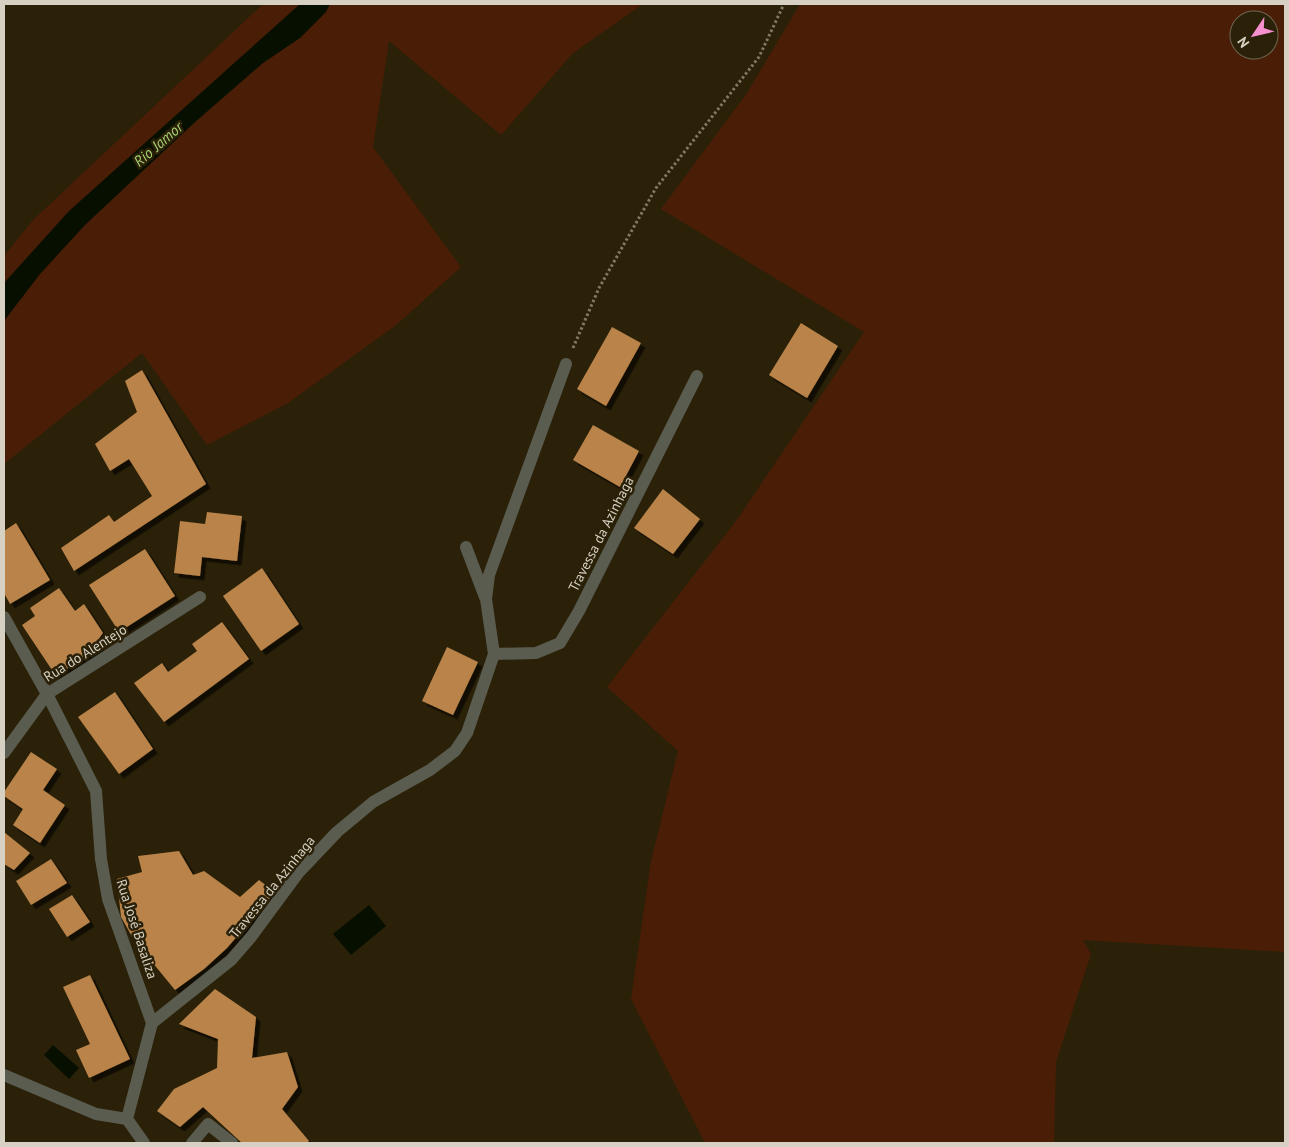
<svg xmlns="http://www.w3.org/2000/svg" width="1289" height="1147" font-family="'PT Sans',sans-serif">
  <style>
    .green { fill: #4a1e06; fill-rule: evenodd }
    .water { fill: #070f00 }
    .building { fill: #b98348; filter: url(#shadow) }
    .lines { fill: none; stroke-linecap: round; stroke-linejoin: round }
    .path { stroke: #807965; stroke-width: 3; stroke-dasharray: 2.5 2.5; stroke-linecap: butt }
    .minor { stroke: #5b5c50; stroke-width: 12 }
    .labels { text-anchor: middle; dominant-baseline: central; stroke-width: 5; stroke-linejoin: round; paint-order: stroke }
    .street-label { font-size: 14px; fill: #d7d1c3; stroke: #2a2108 }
    .water-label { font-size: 15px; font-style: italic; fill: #a6d072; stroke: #2a2108 }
  </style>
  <defs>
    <filter id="shadow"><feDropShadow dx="4.5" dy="4.5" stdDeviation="0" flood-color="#0009"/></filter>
  </defs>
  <rect width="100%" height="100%" fill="#2a2108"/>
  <g class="green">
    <polygon points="263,4 643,4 573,53 501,135 389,41 373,147 461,267 395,326 288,403 207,445 142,353 4,464 4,256 33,220"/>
    <path d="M800 4H1285V952L1083 940 1091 954 1056 1062 1054 1143H705L631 999 651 861 678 751 607 687 736 521 864 332 661 209 747 93ZM1239 20H1269V50H1239Z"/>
  </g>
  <g class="water">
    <polygon points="300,4 330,4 326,12 300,38 263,63 194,123 85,225 40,274 4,321 4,283 69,211"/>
    <polygon points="369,905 386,926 351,955 333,934"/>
    <polygon points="53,1045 79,1068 69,1079 44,1055"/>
  </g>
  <g class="building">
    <polygon points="801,323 838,346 807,398 769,375"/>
    <polygon points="612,327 641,343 606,406 577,389"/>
    <polygon points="142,370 206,484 74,571 61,548 109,515 114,522 152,496 129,459 110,471 95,444 137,412 125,381"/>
    <polygon points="593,425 639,451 620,487 573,460"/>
    <polygon points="663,489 700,519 673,554 634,528"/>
    <polygon points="207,512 242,516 237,561 202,557 200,576 174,573 180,521 205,524"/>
    <polygon points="16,523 50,580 10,604 4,593 4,531"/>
    <polygon points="145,549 175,596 119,632 89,585"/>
    <polygon points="262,568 299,624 261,651 223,596"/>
    <polygon points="59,588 75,611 84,604 103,633 97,641 100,647 56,676 22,625 35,616 30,608"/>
    <polygon points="222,622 249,659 164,722 134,683 162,663 168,672 197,651 192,644"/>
    <polygon points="447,647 478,662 453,715 422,701"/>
    <polygon points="115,692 153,749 119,774 78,717"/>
    <polygon points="31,752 57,769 43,790 65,805 40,843 13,825 23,809 4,796 4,792"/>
    <polygon points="4,832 30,853 14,870 4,864"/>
    <polygon points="179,851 193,875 204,871 240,897 259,880 275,892 227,948 204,969 175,990 134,940 121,917 117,879 142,872 138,856"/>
    <polygon points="51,859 67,883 31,905 16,881"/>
    <polygon points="72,895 90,922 67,937 49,909"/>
    <polygon points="90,975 130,1059 89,1078 76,1050 90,1044 63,987"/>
    <polygon points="215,989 256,1017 252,1058 287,1052 298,1087 282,1109 309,1141 306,1143 242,1143 203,1107 180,1127 157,1111 174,1089 217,1068 218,1039 179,1024"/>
  </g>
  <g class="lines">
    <polyline class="path" points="573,348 599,288 656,188 759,57 784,4"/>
    <g class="minor">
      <polyline points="466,547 485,597"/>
      <polyline points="4,617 47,694 96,791 101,859 108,899 152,1023 127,1119 144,1143"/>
      <polyline points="494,654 536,653 560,643 579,611 697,376"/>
      <polyline points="4,753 47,694 200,597"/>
      <polyline points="152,1023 231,960 251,937 299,872 337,832 373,802 430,770 455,751 467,733 494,654 486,599 489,575 566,364"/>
      <polyline points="4,1075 96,1114 127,1119"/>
      <polyline points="192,1143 208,1124 232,1143"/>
    </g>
  </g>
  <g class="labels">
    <g class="street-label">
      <text transform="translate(601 534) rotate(-63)">Travessa da Azinhaga</text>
      <text transform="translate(85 653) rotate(-32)">Rua do Alentejo</text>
      <text transform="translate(272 887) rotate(-51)">Travessa da Azinhaga</text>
      <text transform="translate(137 929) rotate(72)">Rua José Basaliza</text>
    </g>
    <g class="water-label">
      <text transform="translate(158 144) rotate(-41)">Rio Jamor</text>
    </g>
  </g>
  <rect width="1289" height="1147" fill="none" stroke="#d7d1c3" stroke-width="10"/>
  <g transform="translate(1254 35) rotate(235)"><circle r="24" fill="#2a2108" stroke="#6f6753"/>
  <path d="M0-4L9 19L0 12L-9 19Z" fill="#f690cf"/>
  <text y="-8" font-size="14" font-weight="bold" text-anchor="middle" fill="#d7d1c3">N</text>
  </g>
</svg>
